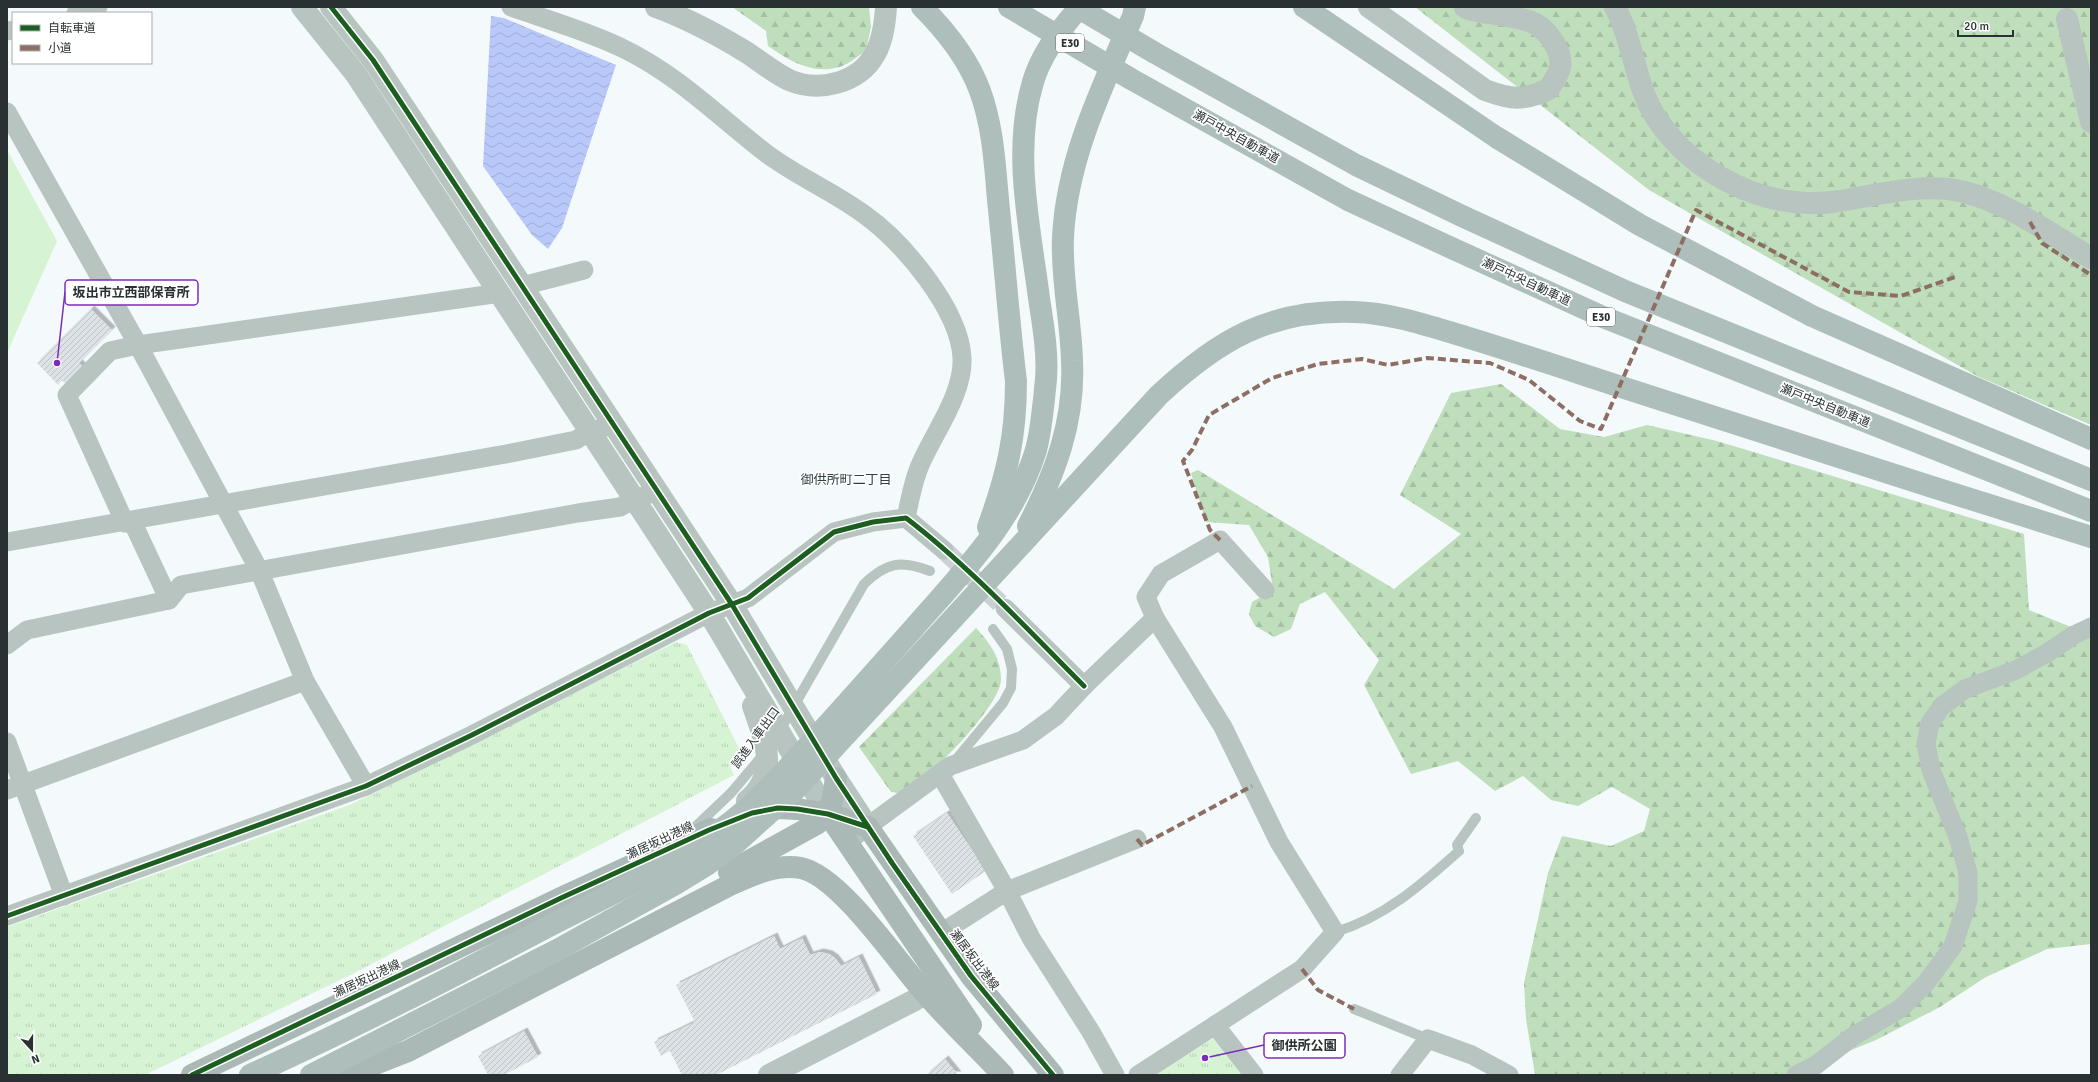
<svg xmlns="http://www.w3.org/2000/svg" width="2098" height="1082" font-family="Signika,'Noto Sans JP',sans-serif">
  <style>
    .grass { fill: #d6f3d3 }
    .forest { fill: url(#forest-firs) }
    .park { fill: url(#park-tufts) }
    .water { fill: url(#water-waves) }
    .building { fill: url(#building-hatch); filter: url(#shadow) }
    .lines { fill: none; stroke-linecap: round; stroke-linejoin: round }
    .minor-tunnel { stroke: #cbd2d4; stroke-width: 19; stroke-dasharray: 19 10; stroke-linecap: butt }
    .service { stroke: #b8c4c0; stroke-width: 10 }
    .minor { stroke: #b8c4c0; stroke-width: 19 }
    .tertiary { stroke: #b8c4c0; stroke-width: 22 }
    .secondary { stroke: #aab9b5; stroke-width: 22 }
    .motorway { stroke: #aebebb; stroke-width: 22 }
    .quiet { stroke: #8d6e63; stroke-width: 4; stroke-dasharray: 8 4; stroke-linecap: butt }
    .cycleway-casing { stroke: #fff; stroke-width: 8 }
    .cycleway { stroke: #1b5e20; stroke-width: 5 }
    .labels { text-anchor: middle; dominant-baseline: central; stroke-width: 3.5; stroke-linejoin: round; paint-order: stroke }
    .shield { fill: #fff; stroke: #696f70; stroke-width: 1 }
    .shield-label { font-size: 11px; font-weight: bold; fill: #293132 }
    .street-label { font-size: 12px; fill: #293132; stroke: #fff }
    .neighbourhood-label { font-size: 13px; fill: #2e4042; stroke: #fff }
    .leader { fill: none; stroke: #7b2cbf; stroke-width: 1.5 }
    .callout-dot { fill: #7b2cbf; stroke: #fff; stroke-width: 1.5 }
    .callout { fill: #fff; stroke: #7b2cbf; stroke-width: 1.5 }
    .callout-label { font-size: 13px; text-anchor: middle; font-weight: bold; fill: #293132 }
  </style>
  <defs>
    <pattern id="forest-firs" width="22" height="20" patternUnits="userSpaceOnUse"><rect width="22" height="20" fill="#bfdebc"/><path d="M5 1l3.5 6h-7zM16 11l3.5 6h-7z" fill="#a4bfa2"/></pattern>
    <pattern id="park-tufts" width="24" height="20" patternUnits="userSpaceOnUse"><rect width="24" height="20" fill="#d6f3d3"/><path d="M3 7l-1-3M5 7V3M7 7l1-3M15 17l-1-3M17 17v-4M19 17l1-3" fill="none" stroke="#b8d1b6"/></pattern>
    <pattern id="water-waves" width="16" height="10" patternUnits="userSpaceOnUse"><rect width="16" height="10" fill="#b8c8f9"/><path d="M0 5q4-4 8 0t8 0" fill="none" stroke="#9eacd6"/></pattern>
    <pattern id="building-hatch" width="6" height="6" patternUnits="userSpaceOnUse"><rect width="6" height="6" fill="#dce2e5"/><path d="M-1 1l2-2M0 6l6-6M5 7l2-2" fill="none" stroke="#bdc2c5"/></pattern>
    <filter id="shadow"><feDropShadow dx="3.5" dy="-3.5" stdDeviation="0" flood-color="#0004"/></filter>
  </defs>
  <rect width="100%" height="100%" fill="#f4fafc"/>
  <polygon class="grass" points="7,150 57,241 7,353"/>
  <g class="forest">
    <path d="M732 7H869L871 27 866 51C858 56 848 65 839 67 812 75 790 61 768 46L766 31Z"/>
    <polygon points="1415,7 2091,7 2091,425 1977,376 1649,190"/>
    <polygon points="1501,384 1560,429 1604,437 1647,425 1717,441 2024,534 2029,610 2091,635 2091,944 2047,949 1986,977 1940,1007 1876,1040 1790,1075 1535,1075 1526,1019 1524,983 1548,873 1562,836 1611,846 1644,831 1650,809 1612,787 1578,806 1551,800 1523,776 1495,791 1458,761 1411,774 1364,685 1379,660 1325,592 1300,604 1291,629 1274,637 1255,626 1249,614 1252,602 1273,590 1268,557 1249,525 1206,522 1191,473 1198,470 1394,589 1461,534 1400,495 1451,393"/>
    <path d="M976 628C990 643 1001 658 1001 679 1002 698 959 745 945 758 932 771 916 781 902 793L891 792 859 747Z"/>
  </g>
  <g class="park">
    <polygon points="676,642 687,645 745,760 730,767 734,775 362,969 145,1075 7,1075 7,927 352,804"/>
    <polygon points="1214,1038 1244,1075 1153,1075 1209,1041"/>
  </g>
  <polygon class="water" points="491,16 504,18 616,65 562,228 548,249 532,235 483,166"/>
  <g class="building">
    <polygon points="91,309 112,330 79,363 83,367 66,384 62,380 58,385 37,363"/>
    <polygon points="947,813 986,871 952,894 913,836"/>
    <polygon points="774,936 780,949 802,938 810,955 820,952 829,954 835,958 841,966 859,957 877,994 716,1075 682,1075 670,1051 661,1056 654,1042 695,1022 676,985"/>
    <polygon points="524,1031 538,1057 504,1075 488,1075 478,1056"/>
    <polygon points="945,1059 958,1075 926,1075"/>
  </g>
  <g class="lines">
    <polyline class="minor-tunnel" points="944,550 1005,608"/>
    <g class="service">
      <path d="M779 732 864 584C887 562 901 560 930 571"/>
      <polyline points="954,762 1003,703 1011,688 1012,669 1007,649 993,629"/>
      <polyline points="692,830 731,793 763,755"/>
      <path d="M1335 932C1384 918 1422 884 1459 851L1457 845 1476 818"/>
      <polyline points="1354,1009 1428,1039"/>
    </g>
    <g class="minor">
      <path d="M511 7C548 20 587 31 622 48 677 74 720 118 767 154 798 177 834 192 865 215 903 242 959 309 962 357 964 393 935 431 921 463 913 480 910 500 906 518"/>
      <polyline points="76,13 98,7"/>
      <polyline points="7,31 13,30"/>
      <polyline points="7,112 138,345 259,570 305,681 366,786"/>
      <polyline points="522,286 584,270"/>
      <polyline points="132,521 169,600"/>
      <polyline points="125,523 67,395 110,351 138,345 500,293"/>
      <polyline points="7,542 506,454 576,440 590,431 603,428"/>
      <polyline points="1005,608 1084,686"/>
      <polyline points="7,645 27,630 169,600 181,585 578,513 620,507 635,499 647,495"/>
      <polyline points="7,742 64,896"/>
      <polyline points="940,774 1007,891 1137,839"/>
      <polyline points="7,790 305,681"/>
      <polyline points="856,835 950,766 1023,740 1056,716 1084,686 1155,618"/>
      <polyline points="7,916 366,786 472,735 709,613 748,598 834,532 873,522 906,518 944,550"/>
      <polyline points="941,933 1007,891 1031,938 1091,1032 1115,1075"/>
      <polyline points="1215,1025 1254,1075"/>
      <polyline points="1138,1075 1302,969 1335,932 1279,842 1223,727 1155,618 1146,597 1161,574 1220,540 1265,590"/>
      <polyline points="1400,1075 1428,1039 1472,1055 1509,1075"/>
      <polyline points="1796,1075 1816,1065 1852,1037 1901,1008 1926,983 1953,946 1968,901 1968,873 1958,837 1931,770 1926,744 1930,723 1942,706 1965,689 2016,670 2047,653 2074,635 2091,627"/>
    </g>
    <g class="tertiary">
      <polyline points="302,7 355,73 709,613 828,814"/>
      <polyline points="331,7 373,60 731,603 836,778 868,827"/>
      <path d="M656 7C686 18 718 35 746 52 760 61 774 73 789 80 819 93 859 83 875 54 883 40 885 23 886 7"/>
      <path d="M1369 7 1485 90C1512 100 1523 101 1549 89 1553 82 1559 74 1560 67 1563 49 1545 26 1529 21 1511 15 1490 14 1471 10L1465 7"/>
      <path d="M1615 7C1634 42 1635 87 1657 119 1694 174 1765 210 1832 202 1871 197 1908 185 1948 189 1995 194 2052 234 2091 258"/>
      <polyline points="2067,19 2091,122"/>
      <path d="M747 801C780 773 765 741 753 706"/>
      <polyline points="769,1075 913,1001 941,984"/>
    </g>
    <g class="secondary">
      <polyline points="760,811 778,808 797,809 828,814 868,827 971,976 1053,1075"/>
      <polyline points="828,814 971,1025"/>
      <path d="M729 872 818 823C833 809 833 797 836 778"/>
      <polyline points="192,1075 561,898 711,829"/>
      <path d="M347 1075 408 1051 728 886C750 876 776 863 801 868 840 876 898 963 926 994 950 1022 978 1048 1003 1075"/>
    </g>
    <g class="motorway">
      <path d="M922 7C946 31 968 58 980 91 994 129 995 170 999 210 1005 267 1009 324 1016 381 1016 437 1007 475 988 527"/>
      <polyline points="1009,7 1131,79 1348,200 1445,245 1603,317 2091,511"/>
      <polyline points="1077,7 1155,53 1356,165 1462,216 1625,291 2091,480"/>
      <polyline points="1304,7 1496,137 1640,225 1812,316 2091,439"/>
      <path d="M1028 526C1055 474 1075 421 1072 361 1071 320 1061 279 1063 237 1067 158 1102 88 1133 16L1135 7"/>
      <path d="M250 1075C352 1029 452 977 551 925 619 890 693 857 750 806 770 788 789 767 807 747 843 708 877 669 912 630 959 576 1013 523 1035 453 1041 436 1044 399 1046 379 1048 352 1043 325 1039 298 1030 228 1012 151 1033 82 1041 54 1060 29 1080 7"/>
      <path d="M311 1075 557 950 672 886 708 864 737 842 796 789 1159 395C1218 340 1270 309 1354 312 1392 313 1429 326 1466 337 1515 352 1563 368 1612 384 1772 436 1931 487 2091 537"/>
    </g>
    <g class="quiet">
      <polyline points="2030,222 2042,243 2091,275"/>
      <polyline points="1220,540 1210,530 1183,461 1192,450 1209,415 1272,378 1318,364 1362,359 1388,365 1427,358 1490,363 1529,380 1580,421 1601,429 1696,210 1849,292 1901,296 1955,277"/>
      <polyline points="1137,839 1142,845 1252,786"/>
      <polyline points="1302,969 1318,990 1354,1009"/>
    </g>
    <g class="cycleway-casing">
      <g id="cycleway">
        <polyline points="331,7 373,60 731,603 836,778 892,863 971,976 1053,1075"/>
        <path d="M7 916 366 786 472 735 709 613 748 598 834 532 873 522 906 518C969 566 1028 630 1084 686"/>
        <polyline points="192,1075 561,898 709,830 752,813 778,808 797,809 828,814 868,827"/>
      </g>
    </g>
    <use href="#cycleway" class="cycleway"/>
  </g>
  <g class="labels">
    <g class="shield">
      <rect x="1056" y="34" width="28" height="18" rx="3"/>
      <rect x="1587" y="308" width="28" height="18" rx="3"/>
    </g>
    <g class="shield-label">
      <text x="1070" y="43">E30</text>
      <text x="1601" y="317">E30</text>
    </g>
    <g class="street-label">
      <text transform="translate(1236 137) rotate(29)">瀬戸中央自動車道</text>
      <text transform="translate(1526 282) rotate(25)">瀬戸中央自動車道</text>
      <text transform="translate(1825 406) rotate(22)">瀬戸中央自動車道</text>
      <text transform="translate(756 738) rotate(-54)">誤進入車出口</text>
      <text transform="translate(660 841) rotate(-25)">瀬居坂出港線</text>
      <text transform="translate(974 960) rotate(53)">瀬居坂出港線</text>
      <text transform="translate(367 979) rotate(-25)">瀬居坂出港線</text>
    </g>
    <g class="neighbourhood-label">
      <text x="846" y="480">御供所町二丁目</text>
    </g>
  </g>
  <path class="leader" d="M57 363L65 292M1205 1058L1264 1045"/>
  <g class="callout-dot">
    <circle cx="57" cy="363" r="4"/>
    <circle cx="1205" cy="1058" r="4"/>
  </g>
  <g class="callout">
    <rect x="65" y="280" width="133" height="25" rx="4"/>
    <rect x="1264" y="1033" width="81" height="25" rx="4"/>
  </g>
  <g class="callout-label">
    <text x="131" y="297">坂出市立西部保育所</text>
    <text x="1304" y="1050">御供所公園</text>
  </g>
  <rect width="2098" height="1082" fill="none" stroke="#293132" stroke-width="16"/>
  <rect x="12" y="12" width="140" height="52" fill="#ffffff" stroke="#a9adad"/>
  <rect x="20" y="25" width="20" height="6" fill="#1b5e20" stroke="#a9adad"/>
  <text x="48" y="32" font-size="12" fill="#293132">自転車道</text>
  <rect x="20" y="45" width="20" height="6" fill="#8d6e63" stroke="#a9adad"/>
  <text x="48" y="52" font-size="12" fill="#293132">小道</text>
  <g transform="translate(32 1050) rotate(159)" stroke="#ffffff" stroke-width="3" paint-order="stroke">
  <path d="M0-3L7 15L0 10L-7 15Z" fill="#293132"/>
  <text y="-6" font-size="11" font-weight="bold" text-anchor="middle" fill="#293132">N</text>
  </g>
  <path d="M1958 30v6h55v-6" fill="none" stroke="#293132" stroke-width="2"/>
  <text x="1964" y="30" font-size="12" fill="#293132" stroke="#ffffff" stroke-width="3" paint-order="stroke">20 m</text>
</svg>
